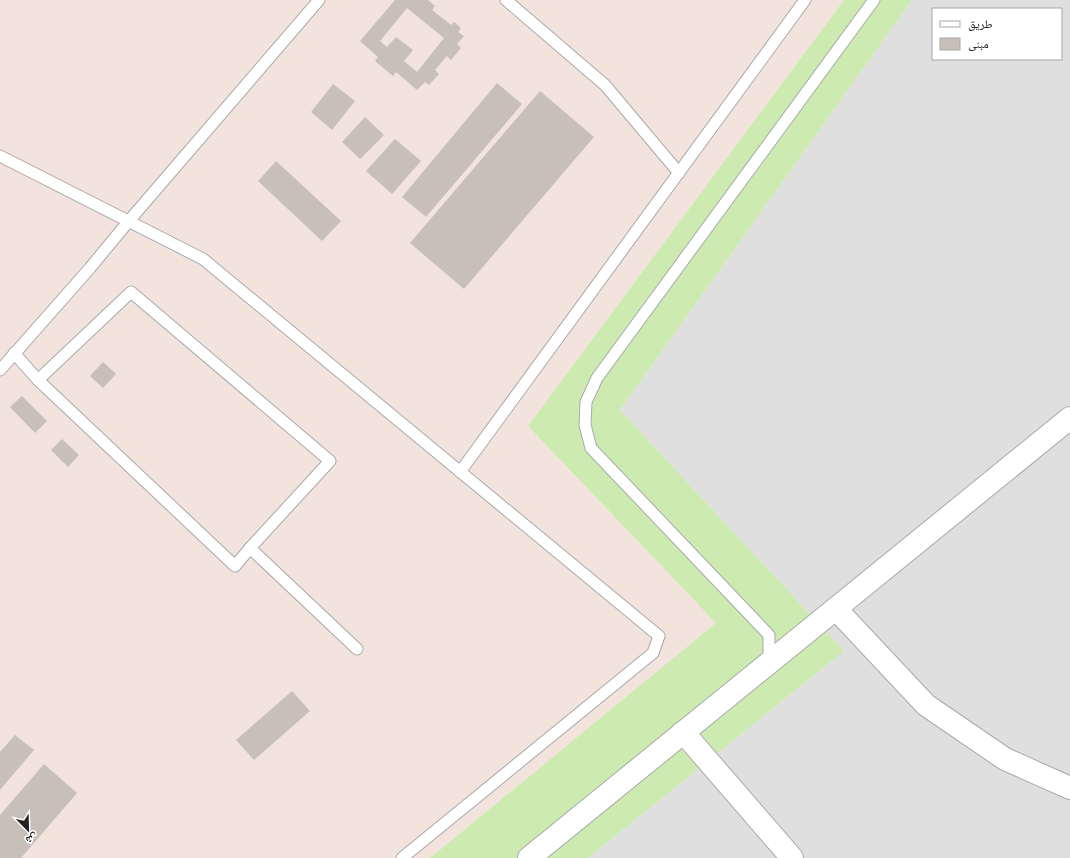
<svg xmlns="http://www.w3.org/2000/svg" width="1070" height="858" font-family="'Public Sans','Noto Naskh Arabic',sans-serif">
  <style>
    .residential { fill: #e0dfdf; fill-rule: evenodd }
    .military { fill: #f3e3dd }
    .grass { fill: #cdebb0 }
    .building { fill: #c7bfb8; fill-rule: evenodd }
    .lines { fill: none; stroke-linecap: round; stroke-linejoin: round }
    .service-casing { stroke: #a9a9a9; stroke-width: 13 }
    .minor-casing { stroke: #a9a9a9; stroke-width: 24 }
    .tertiary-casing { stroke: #a9a9a9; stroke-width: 24 }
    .service { stroke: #fff; stroke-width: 11 }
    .minor { stroke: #fff; stroke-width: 22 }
    .tertiary { stroke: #fff; stroke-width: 22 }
  </style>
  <rect width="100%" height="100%" fill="#f2efe9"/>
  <path class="residential" d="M912 0H1070V858H588L844 651 620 410ZM933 9H1061V59H933Z"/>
  <polygon class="military" points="0,0 844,0 528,426 716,623 430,858 0,858"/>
  <polygon class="grass" points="844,0 912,0 620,410 844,651 588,858 430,858 716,623 528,426"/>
  <g class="building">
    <path d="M395 0H428L435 6 432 10 451 25 454 22 461 28 458 32 464 36 457 44 461 48 451 60 447 56 435 70 439 74 429 85 425 82 417 90 396 72 393 76 375 61 378 57 360 41ZM407 8 444 38 417 72 404 61 413 50 396 37 387 47 380 41Z"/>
    <polygon points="497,83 522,104 426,217 402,197"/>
    <polygon points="333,84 355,101 332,130 311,112"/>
    <polygon points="540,91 594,137 464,289 410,243"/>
    <polygon points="365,117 384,135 360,159 342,142"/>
    <polygon points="395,139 421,161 392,194 366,171"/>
    <polygon points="276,161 341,221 322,241 258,181"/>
    <polygon points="103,362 116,374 103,388 90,376"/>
    <polygon points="22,396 47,421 35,433 10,407"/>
    <polygon points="62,439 79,455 68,467 51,450"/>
    <polygon points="292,691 310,711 254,760 236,740"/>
    <polygon points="15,735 34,750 0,790 0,752"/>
    <polygon points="44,764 77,793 21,858 0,858 0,815"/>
  </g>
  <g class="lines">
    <g class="service-casing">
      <g id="service">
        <polyline points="506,0 605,85 679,173"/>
        <polyline points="0,156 203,259 659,636 653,653 402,858"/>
        <polyline points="14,353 38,380 235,566 250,548 357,649"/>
        <polyline points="0,370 90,268 128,222 319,0"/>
        <polyline points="38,380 131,292 330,461 250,548"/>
        <polyline points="460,472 805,0"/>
        <polyline points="769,662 769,635 591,448 585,425 586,402 597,378 874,0"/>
      </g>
    </g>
    <g class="minor-casing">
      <g id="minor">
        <polyline points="836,609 926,705 1005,759 1070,788"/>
        <polyline points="683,732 792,858"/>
      </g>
    </g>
    <g class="tertiary-casing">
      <polyline id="tertiary" points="529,858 1070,418"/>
    </g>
    <use href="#service" class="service"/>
    <use href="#minor" class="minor"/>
    <use href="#tertiary" class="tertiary"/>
  </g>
  <rect x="932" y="8" width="130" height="52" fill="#ffffff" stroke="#a7a7a7"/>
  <rect x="940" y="21" width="20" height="6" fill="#ffffff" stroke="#a7a7a7"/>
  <text x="968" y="28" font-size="12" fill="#222222">طريق</text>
  <rect x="940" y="38" width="20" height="12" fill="#c7bfb8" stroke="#a7a7a7"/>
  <text x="968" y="48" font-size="12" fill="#222222">مبنى</text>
  <g transform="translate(28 830) rotate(157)" stroke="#ffffff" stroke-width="3" paint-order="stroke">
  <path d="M0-3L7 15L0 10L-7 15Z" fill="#222222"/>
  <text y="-6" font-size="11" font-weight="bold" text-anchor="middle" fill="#222222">ش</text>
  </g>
</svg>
